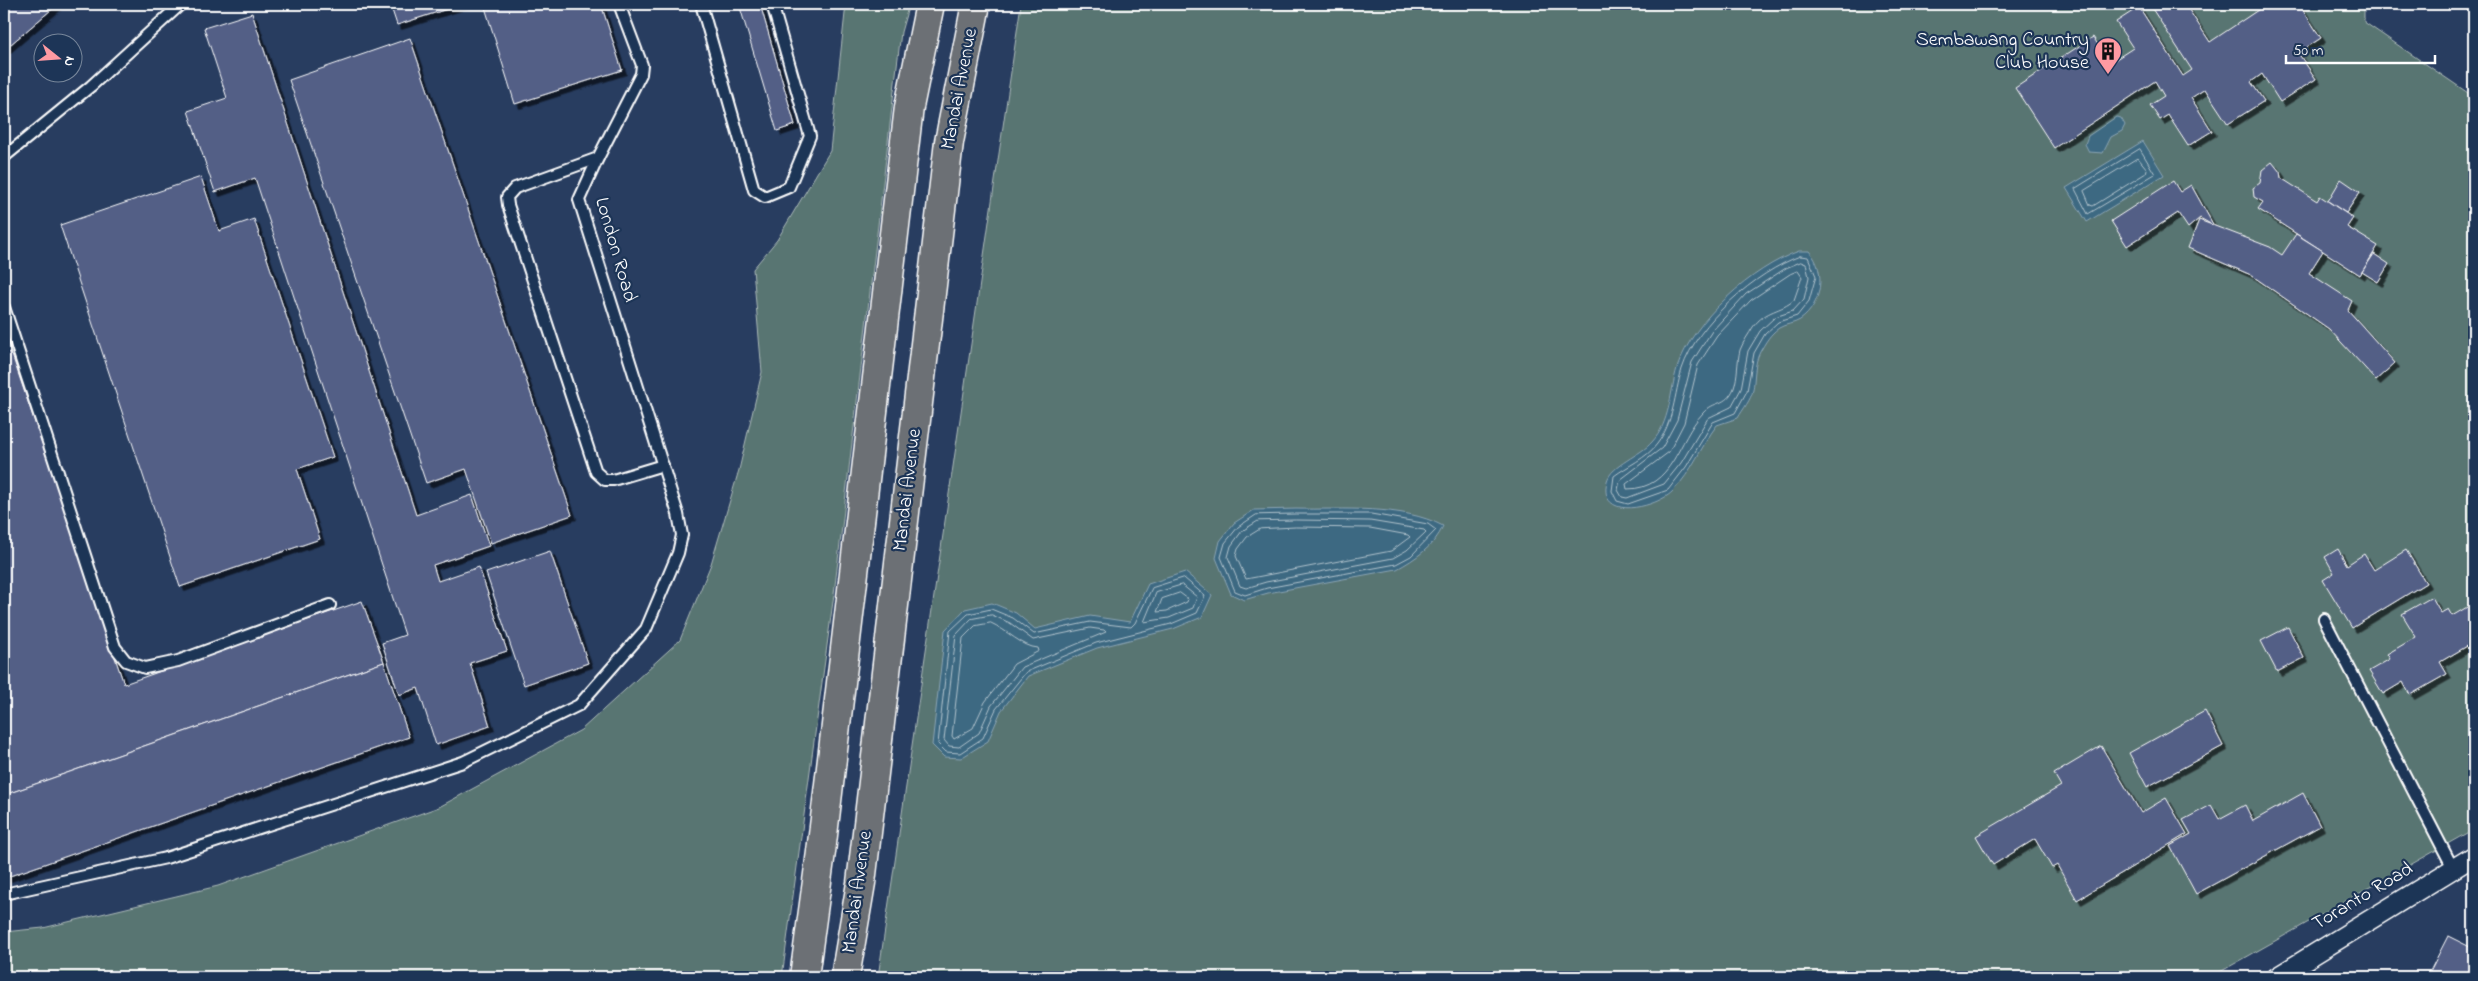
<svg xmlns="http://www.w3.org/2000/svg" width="2478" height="981" font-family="'Indie Flower',sans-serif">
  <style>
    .green { fill: #587472; stroke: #acbab8 }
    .water { fill: #3d6982; stroke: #8ba5b4 }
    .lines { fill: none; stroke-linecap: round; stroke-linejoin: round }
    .shore { stroke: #b1c3cd; stroke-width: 1 }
    .building { fill: #535e86; stroke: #fff; filter: url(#shadow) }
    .lane-casing { stroke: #fff; stroke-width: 14 }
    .street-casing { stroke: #fff; stroke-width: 22 }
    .primary-casing { stroke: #fff; stroke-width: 31 }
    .lane { stroke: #1d3557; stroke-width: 10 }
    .street { stroke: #1d3557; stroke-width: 19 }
    .primary { stroke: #6c6f75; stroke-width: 28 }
    .labels { text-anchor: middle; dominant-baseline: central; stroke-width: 4.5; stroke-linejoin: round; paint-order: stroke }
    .poi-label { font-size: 20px; fill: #fff; stroke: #1d3557; text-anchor: end }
    .street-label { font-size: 20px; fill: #fff; stroke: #1d3557 }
  </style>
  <defs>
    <filter id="shadow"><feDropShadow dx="4.5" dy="4.5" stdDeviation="0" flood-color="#0009"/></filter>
  </defs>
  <rect width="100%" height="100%" fill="#283d60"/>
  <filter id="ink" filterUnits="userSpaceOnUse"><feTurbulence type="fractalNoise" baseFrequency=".02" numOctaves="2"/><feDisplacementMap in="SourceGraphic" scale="10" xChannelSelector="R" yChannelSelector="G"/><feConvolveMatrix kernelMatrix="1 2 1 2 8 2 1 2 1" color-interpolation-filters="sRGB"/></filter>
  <g filter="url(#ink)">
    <g class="green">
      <polygon points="846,4 909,4 901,32 834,594 782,977 4,977 4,932 43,928 218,886 439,807 581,730 680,640 711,564 739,470 762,372 753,269 777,240 830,151"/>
      <polygon points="1021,4 2364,4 2364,22 2474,97 2474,829 2211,977 878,977"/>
    </g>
    <g class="water">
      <polygon points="2116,117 2121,118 2125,125 2122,131 2111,137 2103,153 2089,152 2085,144 2088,136"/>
      <polygon points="2143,141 2164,175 2087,222 2066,188"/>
      <path d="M1799 251H1809C1827 271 1822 305 1800 320 1794 324 1785 324 1779 328 1770 334 1765 343 1760 352 1754 363 1755 379 1753 390 1751 400 1743 409 1738 418L1717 425C1701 446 1692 472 1673 491 1658 507 1597 523 1607 481 1611 465 1641 455 1652 442 1670 423 1670 392 1677 368 1693 320 1753 267 1799 251Z"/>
      <path d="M1296 509C1342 510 1402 504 1443 526 1435 546 1415 559 1397 569L1268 593 1244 600 1231 594 1216 558 1220 541 1234 523 1254 510Z"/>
      <polygon points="1185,572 1212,595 1202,617 1173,629 1097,648 1028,676 1001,711 988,741 961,758 944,757 932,745 945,630 965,609 992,603 1016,613 1035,629 1090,616 1130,622 1148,584"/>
    </g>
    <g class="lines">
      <g class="shore">
        <polygon points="2140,149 2155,174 2088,214 2075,189"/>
        <polygon points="2138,158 2147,169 2146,173 2093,206 2090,205 2084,191"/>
        <path d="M1800 256 1808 257 1816 276 1809 301 1797 316 1778 322 1765 334 1754 353 1747 391 1735 413 1713 422 1686 467 1668 490 1628 504 1617 501 1612 491 1614 476C1627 466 1647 458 1657 444 1674 422 1674 395 1682 369 1697 323 1756 272 1800 256Z"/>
        <polygon points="1801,262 1806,264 1809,277 1804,299 1793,311 1775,317 1760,331 1748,351 1741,389 1731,407 1708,418 1681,463 1664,484 1627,498 1622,497 1618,490 1620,480 1662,448 1677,420 1692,362 1712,331 1746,294 1786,268"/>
        <path d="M1798 271 1802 277 1794 300C1781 312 1766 309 1753 327 1749 334 1743 342 1740 350 1737 362 1738 376 1734 388 1726 407 1714 400 1703 413 1677 440 1674 489 1627 489L1626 484 1669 452 1684 423 1698 365 1717 336 1751 300 1790 274Z"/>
        <polygon points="1296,514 1371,514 1428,524 1436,530 1411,556 1396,564 1267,588 1245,595 1235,591 1221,557 1225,543 1238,527 1256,515"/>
        <polygon points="1296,520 1370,521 1424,530 1426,532 1407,550 1393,558 1266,582 1246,588 1240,586 1228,557 1231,546 1242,531 1258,521"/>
        <polygon points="1296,527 1370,528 1408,535 1410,537 1391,551 1246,579 1236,556 1238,549 1247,537 1260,529"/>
        <polygon points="1184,578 1205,596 1197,613 1171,624 1096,643 1026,672 996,709 983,738 960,753 946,752 938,744 950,631 968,614 991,609 1013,618 1034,634 1090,622 1131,627 1135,623 1152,588"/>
        <polygon points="1182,585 1197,597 1193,608 1169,618 1144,622 1156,593"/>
        <polygon points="1180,593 1188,599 1187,602 1167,611 1157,612 1162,599"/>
        <polygon points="992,615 1010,623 1033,640 1090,628 1104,630 1106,632 1022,667 991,706 979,733 959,747 949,746 944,740 956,635 971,619"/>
        <path d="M991 623C1007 630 1022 647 1038 648L1039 651 1014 664 985 702 973 728 954 739 952 736 963 638 975 626Z"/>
      </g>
    </g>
    <g class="building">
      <polygon points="4,4 58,4 4,50"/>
      <polygon points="390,4 463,4 397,25"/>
      <polygon points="484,4 601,4 622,70 515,104"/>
      <polygon points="739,4 760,4 795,125 777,131"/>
      <polygon points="2149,4 2185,4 2210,42 2267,4 2299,4 2321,38 2298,53 2316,79 2280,102 2262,74 2251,82 2264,101 2228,124 2205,89 2191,98 2212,131 2188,146 2168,115 2160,120 2150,105 2164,96 2155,81 2054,148 2015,88 2093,37 2110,63 2133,48 2116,22 2139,7 2183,76 2192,70"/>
      <polygon points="252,13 416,515 472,495 489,546 433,565 438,581 479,567 507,651 470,663 490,726 436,745 418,688 399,695 382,643 405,635 255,178 215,192 188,111 227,98 204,28"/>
      <polygon points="410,38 572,515 491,543 466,469 426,483 289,80"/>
      <polygon points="2272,162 2280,172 2281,178 2317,201 2320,196 2353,218 2347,227 2378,246 2360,275 2258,209 2263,202 2254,197 2253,188 2260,183 2262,170"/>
      <polygon points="201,177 219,231 254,219 333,457 297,469 320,539 180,587 60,225"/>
      <polygon points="2341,179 2360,192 2346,213 2328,201"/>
      <polygon points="2173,181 2180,192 2191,185 2214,226 2200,218 2188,228 2178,213 2127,246 2111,221"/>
      <polygon points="2199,220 2270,247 2282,255 2296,234 2323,251 2309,273 2352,301 2348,310 2395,363 2376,380 2329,329 2251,275 2188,248"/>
      <polygon points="2374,254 2389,264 2378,282 2362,272"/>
      <polygon points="11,352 124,684 362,601 384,662 4,795 4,354"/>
      <polygon points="2338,549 2347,565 2364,554 2374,570 2406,550 2426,583 2352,628 2323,580 2334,573 2325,557"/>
      <polygon points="550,551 588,663 524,685 486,573"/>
      <polygon points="2432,597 2441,613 2448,609 2452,616 2474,603 2474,642 2440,662 2447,674 2410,695 2403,682 2383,694 2369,671 2390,659 2387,654 2416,637 2402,614"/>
      <polygon points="2288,627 2304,658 2277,672 2261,641"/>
      <polygon points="384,662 409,737 4,878 4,795"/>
      <polygon points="2205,711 2223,746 2147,787 2129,753"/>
      <polygon points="2101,746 2141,813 2166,798 2187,834 2077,900 2057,865 2052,868 2035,839 1993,865 1976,836 2061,786 2054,774"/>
      <polygon points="2303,793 2320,826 2196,894 2170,846 2191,834 2183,820 2211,805 2219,819 2245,805 2253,821"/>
      <polygon points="2448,936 2474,949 2474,962 2467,977 2427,977"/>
    </g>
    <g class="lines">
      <g class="lane-casing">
        <g id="lane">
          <polyline points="701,4 754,190 765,197 789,187 810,136 772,4"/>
          <polyline points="4,157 91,86 181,4"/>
          <polyline points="598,158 515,188 507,197 508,205 596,472 605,480 613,480 663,465"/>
          <polyline points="4,307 115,647 126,661 145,668 178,661 330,605"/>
          <polyline points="2324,619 2453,868"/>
          <polyline points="4,894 166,858 463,762 579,705 646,629 678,553 682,535 678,514 579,200 598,158 641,74 642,65 619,4"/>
        </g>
      </g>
      <g class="street-casing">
        <polyline id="street" points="2277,977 2474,856"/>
      </g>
      <g class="primary-casing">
        <g id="primary">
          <polyline points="804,977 821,852 909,107 930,4"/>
          <polyline points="845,977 861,883 949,142 976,4"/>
        </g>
      </g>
      <use href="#lane" class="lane"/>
      <use href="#street" class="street"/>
      <use href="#primary" class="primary"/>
    </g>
  </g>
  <defs>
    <g id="building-pin" transform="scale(1.4375)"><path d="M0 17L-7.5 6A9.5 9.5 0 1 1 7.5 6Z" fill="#ff9aa2" stroke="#1d3557"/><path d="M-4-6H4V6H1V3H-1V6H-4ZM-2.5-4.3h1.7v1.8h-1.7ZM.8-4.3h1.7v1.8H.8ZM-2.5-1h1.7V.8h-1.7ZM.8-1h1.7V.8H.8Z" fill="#111"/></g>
  </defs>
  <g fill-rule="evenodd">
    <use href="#building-pin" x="2108" y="51"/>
  </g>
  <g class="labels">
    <g class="poi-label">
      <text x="2089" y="40">Sembawang Country<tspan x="2089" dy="23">Club House</tspan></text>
    </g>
    <g class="street-label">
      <text transform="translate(960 89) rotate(-79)">Mandai Avenue</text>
      <text transform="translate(615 250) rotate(74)">London Road</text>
      <text transform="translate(908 490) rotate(-83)">Mandai Avenue</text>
      <text transform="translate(858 892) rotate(-82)">Mandai Avenue</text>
      <text transform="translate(2363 897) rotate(-31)">Toranto Road</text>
    </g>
  </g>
  <rect width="2478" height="981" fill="none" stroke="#1d3557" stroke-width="20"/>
  <rect x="10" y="10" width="2458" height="961" fill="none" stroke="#fff" stroke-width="2" filter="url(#ink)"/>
  <g transform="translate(58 58) rotate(107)"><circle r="24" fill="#1d3557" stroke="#77869a"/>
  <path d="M0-4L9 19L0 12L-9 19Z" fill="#ff9aa2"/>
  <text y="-8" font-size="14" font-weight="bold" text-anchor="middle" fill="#ffffff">N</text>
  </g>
  <path d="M2286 55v8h149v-8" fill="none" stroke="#ffffff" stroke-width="2.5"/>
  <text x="2293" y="55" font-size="15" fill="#ffffff" stroke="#1d3557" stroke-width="4" paint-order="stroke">50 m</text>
</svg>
